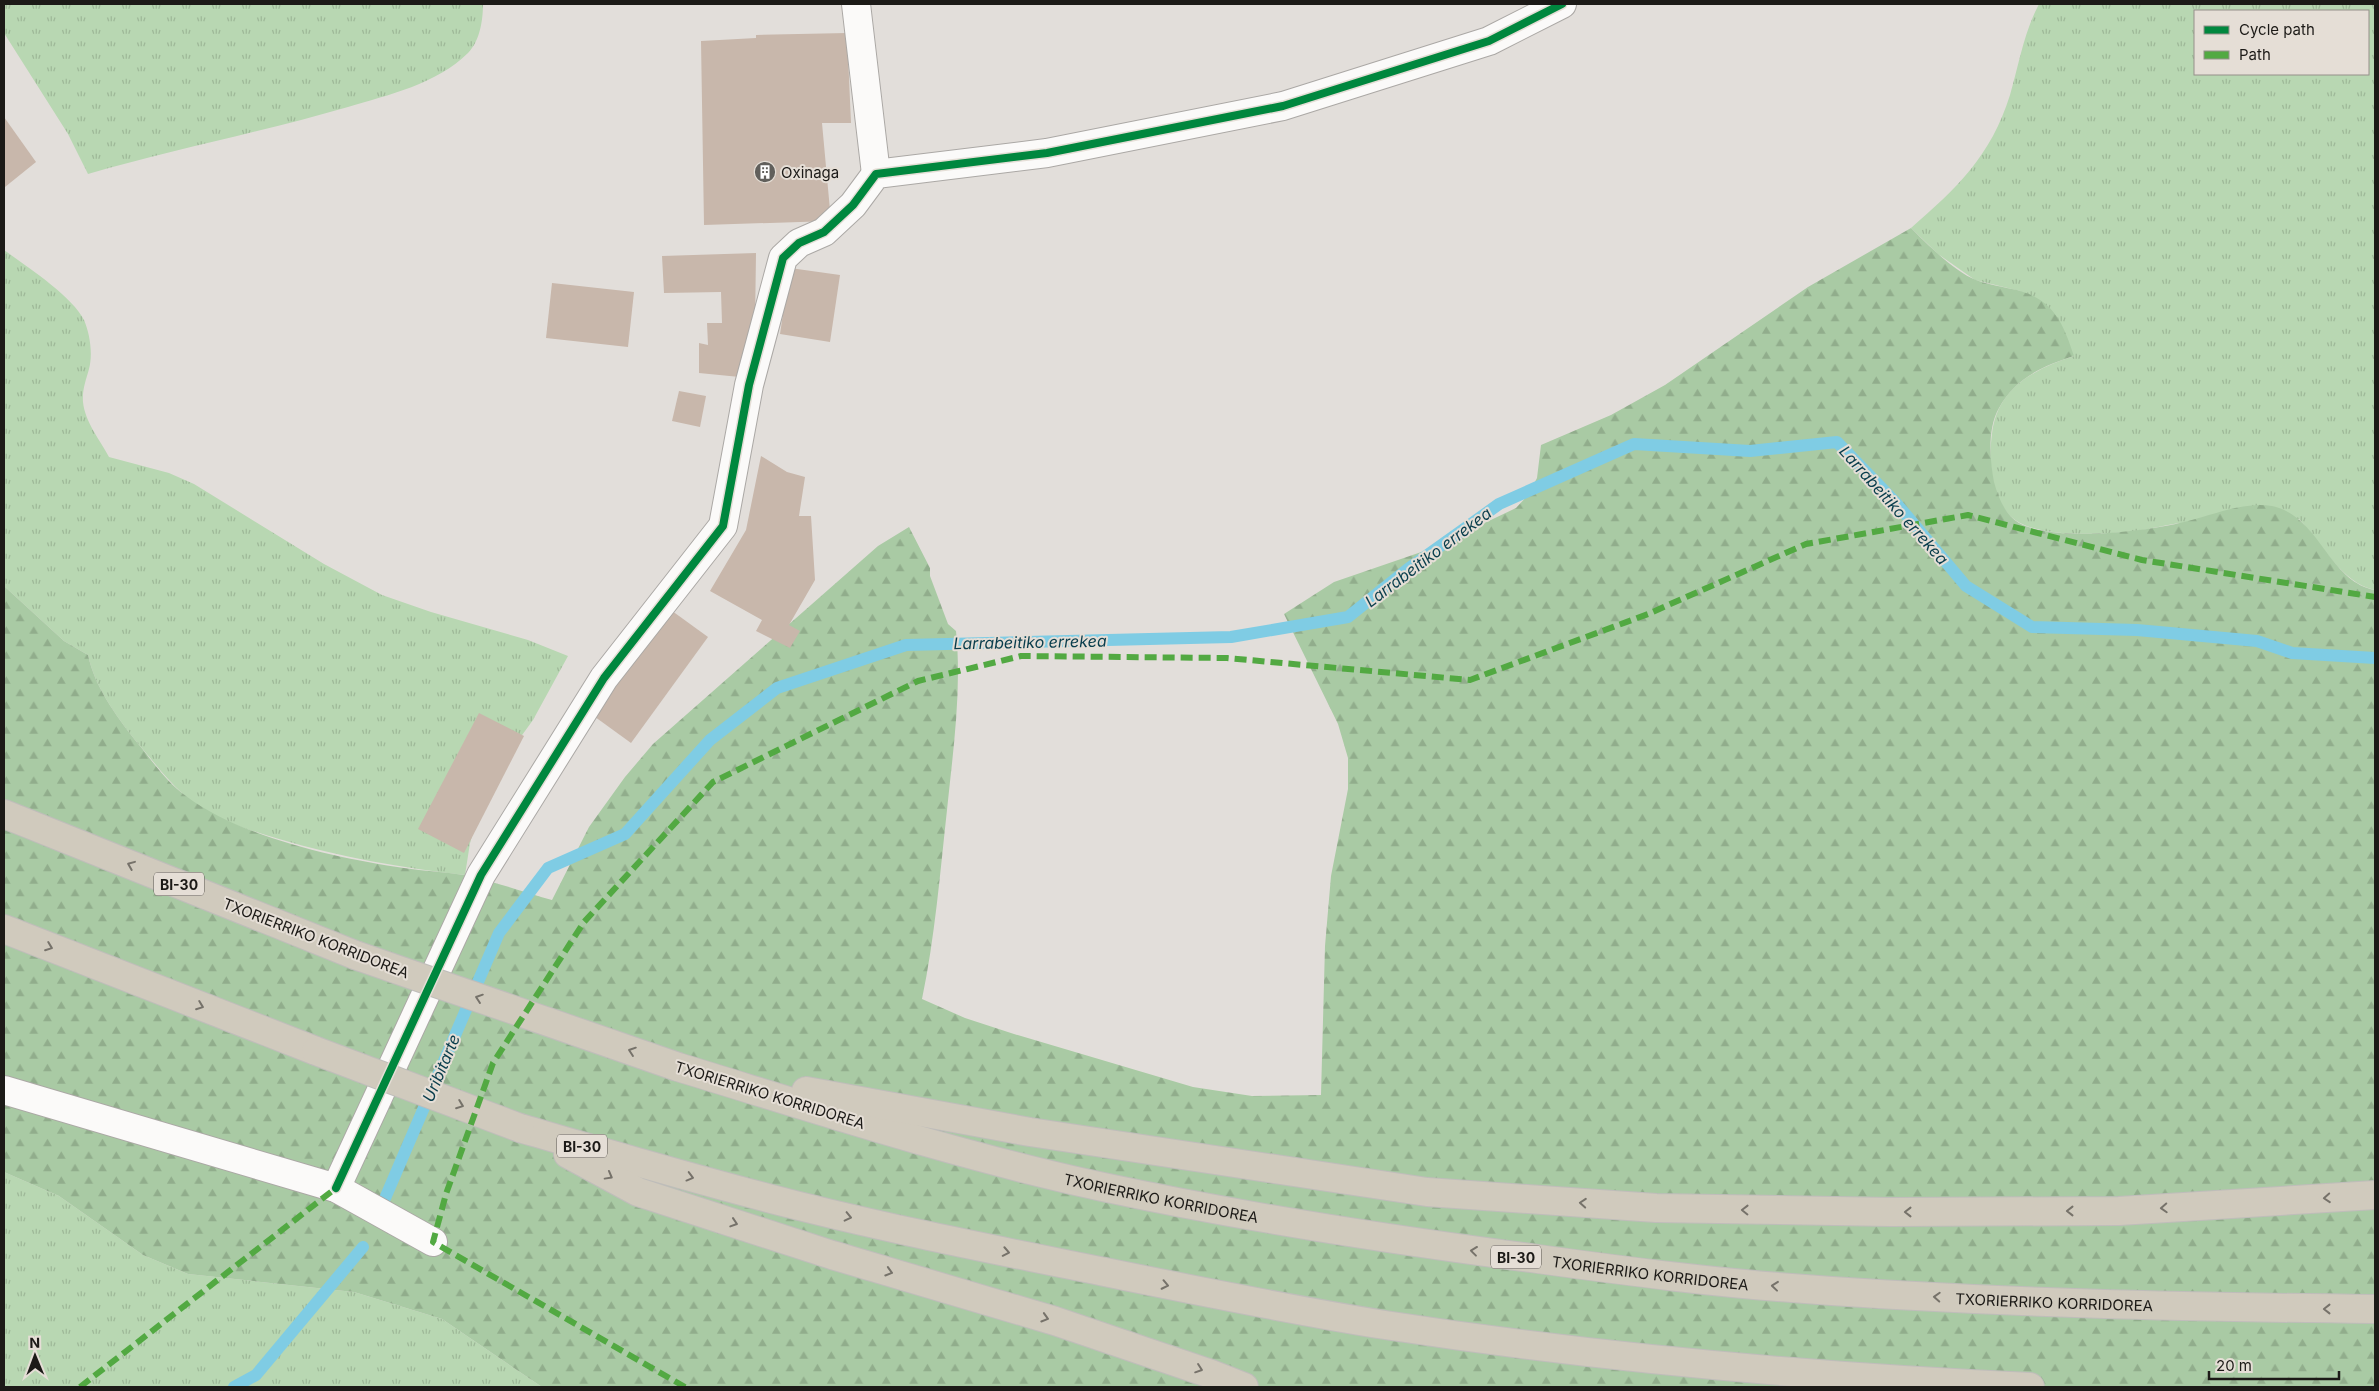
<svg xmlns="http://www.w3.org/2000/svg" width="2379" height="1391" font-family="Inter,sans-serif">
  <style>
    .grass { fill: url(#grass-tufts); fill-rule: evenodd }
    .forest { fill: url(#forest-firs) }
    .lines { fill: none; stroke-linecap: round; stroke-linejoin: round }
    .stream { stroke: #7fcce4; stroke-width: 12 }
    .building { fill: #c8b7ab }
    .minor-casing { stroke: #aba8a5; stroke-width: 30 }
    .motorway-casing { stroke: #bfbdba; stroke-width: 30 }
    .minor { stroke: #fbfaf9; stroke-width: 28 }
    .motorway { stroke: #d0cabd; stroke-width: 28 }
    .motorway-bridge-casing { stroke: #bfbdba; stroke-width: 30; stroke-linecap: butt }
    .motorway-bridge { stroke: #d0cabd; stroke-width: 28 }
    .quiet { stroke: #52a942; stroke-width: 6; stroke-dasharray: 12 6; stroke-linecap: butt }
    .cycleway-casing { stroke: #e5ded6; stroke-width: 11 }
    .cycleway { stroke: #00873e; stroke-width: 8 }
    .oneway { stroke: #76726a }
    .labels { text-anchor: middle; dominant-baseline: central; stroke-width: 4; stroke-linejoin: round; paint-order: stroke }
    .shield { fill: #e5ded6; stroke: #585550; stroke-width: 1 }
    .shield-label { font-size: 14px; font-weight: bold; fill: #1c1a17 }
    .poi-label { font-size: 15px; fill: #1c1a17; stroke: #e5ded6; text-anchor: start }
    .street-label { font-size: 15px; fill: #1c1a17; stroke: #e5ded6 }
    .water-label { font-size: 16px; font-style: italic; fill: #093d4c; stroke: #e5ded6 }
  </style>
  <defs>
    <pattern id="grass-tufts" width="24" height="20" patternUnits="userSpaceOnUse" patternTransform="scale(1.25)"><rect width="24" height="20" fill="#b8d7b2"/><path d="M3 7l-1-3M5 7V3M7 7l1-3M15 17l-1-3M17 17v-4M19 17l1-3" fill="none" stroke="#9eb898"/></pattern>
    <pattern id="forest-firs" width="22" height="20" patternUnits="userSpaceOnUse" patternTransform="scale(1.25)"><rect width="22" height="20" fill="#a9caa4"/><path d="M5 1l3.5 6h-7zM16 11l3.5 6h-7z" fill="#91ad8c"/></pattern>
  </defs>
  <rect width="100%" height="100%" fill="#e2deda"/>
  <g class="grass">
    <path d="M4 4H483C483 20 480 41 468 53 437 84 388 95 348 107 262 132 174 149 88 174L68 134 4 33Z"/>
    <path d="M2039 4H2375V590C2341 583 2322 543 2299 519 2261 520 2220 518 2182 523 2167 524 2152 529 2137 531 2104 534 2050 538 2020 523 1991 508 1988 462 1992 434 1997 388 2034 369 2074 356L2020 291 1975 280 1938 254 1911 228C1957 188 1991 156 2010 95 2019 64 2024 32 2039 4ZM2195 11H2368V74H2195Z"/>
    <path d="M4 250C26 266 72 296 84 320 90 334 93 354 89 369 86 380 82 390 83 402 85 422 100 440 109 457L169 473 194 484 324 564 382 595 431 612 528 640 568 656 533 720 499 767 483 798 470 843 465 875C402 868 340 857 279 839 245 829 209 818 183 794 165 778 151 758 135 740 115 714 95 687 88 655L64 641 4 586Z"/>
    <polygon points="4,1172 59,1196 143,1255 188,1274 354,1292 442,1319 542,1387 4,1387"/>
  </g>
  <path class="forest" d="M1911 228C1927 244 1955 272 1976 280 1989 285 2004 287 2017 290 2054 300 2063 323 2074 356 2043 366 2015 378 1999 408 1987 429 1990 460 1994 482 1998 497 2005 515 2019 523 2054 542 2145 532 2184 522 2211 516 2243 501 2272 506 2320 516 2328 581 2375 590V1387H542L442 1319 354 1292 188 1274 143 1255 59 1196 4 1172V586L64 641 88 655C95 687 115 714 135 740 151 759 166 782 186 796 238 836 338 859 404 868 424 871 444 872 464 875 493 881 523 892 552 900L589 827 625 777 653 744 878 546 909 527 930 568V576L948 624 956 631C962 690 953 751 947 810 940 873 935 937 922 999L965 1018 1014 1034 1193 1087 1252 1096 1321 1095 1325 946 1331 876 1348 789V758L1338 724 1284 614 1334 582 1430 549 1516 508 1528 495 1537 478 1541 445 1611 415 1665 385 1808 287Z"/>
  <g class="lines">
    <g class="stream">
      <polyline points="383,1203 499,933 548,868 625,834 710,740 777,688 906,645 1231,637 1348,617 1408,569 1499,504 1634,444 1750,451 1837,442 1896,503 1966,586 2032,627 2137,630 2257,641 2292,653 2375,658"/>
      <polyline points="234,1387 256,1375 363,1247"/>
    </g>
  </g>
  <g class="building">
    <polygon points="847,33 851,123 822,123 831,221 704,225 701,41 756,38 756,35"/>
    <polygon points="4,117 36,162 5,187 4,185"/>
    <polygon points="756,253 755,324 750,378 699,373 699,343 708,345 707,323 722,323 721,292 664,293 662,256"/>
    <polygon points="790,268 840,275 830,342 780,334"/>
    <polygon points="552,283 634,292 628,347 546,338"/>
    <polygon points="679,391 706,396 700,427 672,421"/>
    <polygon points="761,456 787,472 805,477 799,516 811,516 815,580 789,625 800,631 790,648 756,631 762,620 710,591 746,530"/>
    <polygon points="668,608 708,637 631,743 591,714"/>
    <polygon points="479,713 524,736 464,853 418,829"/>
  </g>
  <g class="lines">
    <g class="minor-casing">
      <g id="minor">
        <polyline points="856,4 876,174"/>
        <polyline points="4,1090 336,1188 433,1242"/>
        <polyline points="336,1188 481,875 604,678 723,526 749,385 783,258 799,243 824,232 853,205 876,174 1047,153 1283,106 1489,41 1562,4"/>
      </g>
    </g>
    <g class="motorway-casing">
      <g id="motorway">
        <polyline points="4,814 355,955"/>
        <polyline points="4,929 316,1051"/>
        <path id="s1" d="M678 1067C819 1110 959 1156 1103 1187 1247 1218 1392 1240 1538 1259 1626 1271 1716 1283 1805 1289 1995 1303 2185 1307 2375 1309"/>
        <polyline points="806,1091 1030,1132 1427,1192 1656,1208 1891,1212 2119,1211 2375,1195"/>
        <path d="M520 1128C612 1155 703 1182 795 1205 898 1231 1001 1251 1105 1272 1198 1291 1291 1310 1385 1325 1599 1358 1815 1377 2030 1387"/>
        <polyline points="568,1154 638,1192 832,1255 1055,1321 1211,1374 1244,1387"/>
      </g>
    </g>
    <use href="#minor" class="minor"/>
    <use href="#motorway" class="motorway"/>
    <g class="motorway-bridge-casing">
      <g id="motorway-bridge">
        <polyline points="355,955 678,1067"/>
        <polyline points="316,1051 520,1128"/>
      </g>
    </g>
    <use href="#motorway-bridge" class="motorway-bridge"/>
    <g class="quiet">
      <polyline points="80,1387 336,1188"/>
      <polyline points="685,1387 433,1242 446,1194 493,1063 584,922 713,782 918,681 1021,656 1227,658 1470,680 1648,614 1806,544 1968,515 2142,560 2375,597"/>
    </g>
    <g class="cycleway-casing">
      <polyline id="cycleway" points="336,1188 481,875 604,678 723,526 749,385 783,258 799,243 824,232 853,205 876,174 1047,153 1283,106 1489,41 1562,4"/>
    </g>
    <use href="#cycleway" class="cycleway"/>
  </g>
  <defs><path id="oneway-chevron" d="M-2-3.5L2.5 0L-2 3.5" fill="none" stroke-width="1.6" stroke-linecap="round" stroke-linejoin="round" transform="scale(1.25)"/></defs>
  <g class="oneway">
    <use href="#oneway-chevron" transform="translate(131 865) rotate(-158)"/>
    <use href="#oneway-chevron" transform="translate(49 947) rotate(21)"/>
    <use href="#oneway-chevron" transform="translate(479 998) rotate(-161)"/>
    <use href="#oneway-chevron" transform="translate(200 1006) rotate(21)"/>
    <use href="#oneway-chevron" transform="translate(632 1051) rotate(-161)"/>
    <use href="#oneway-chevron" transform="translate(460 1105) rotate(21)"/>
    <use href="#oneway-chevron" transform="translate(609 1176) rotate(29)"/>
    <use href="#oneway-chevron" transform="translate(690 1177) rotate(15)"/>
    <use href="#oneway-chevron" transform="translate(2327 1198) rotate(176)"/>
    <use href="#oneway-chevron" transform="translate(1583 1203) rotate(-176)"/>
    <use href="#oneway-chevron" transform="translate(2164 1208) rotate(177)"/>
    <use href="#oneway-chevron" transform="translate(1745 1210) rotate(-179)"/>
    <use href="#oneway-chevron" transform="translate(2070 1211) rotate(180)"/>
    <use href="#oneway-chevron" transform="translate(1908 1212) rotate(180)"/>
    <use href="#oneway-chevron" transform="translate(848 1217) rotate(13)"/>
    <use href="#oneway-chevron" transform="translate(734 1223) rotate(18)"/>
    <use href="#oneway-chevron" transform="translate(1474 1251) rotate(-173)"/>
    <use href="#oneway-chevron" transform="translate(1006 1252) rotate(11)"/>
    <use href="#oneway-chevron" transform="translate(889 1272) rotate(17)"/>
    <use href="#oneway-chevron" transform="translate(1165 1285) rotate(12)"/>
    <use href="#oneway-chevron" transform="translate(1775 1286) rotate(-174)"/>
    <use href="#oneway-chevron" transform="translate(1937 1297) rotate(-177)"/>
    <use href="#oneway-chevron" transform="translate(2327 1309) rotate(-180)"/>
    <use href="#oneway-chevron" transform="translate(1045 1318) rotate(17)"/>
    <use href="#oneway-chevron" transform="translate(1199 1369) rotate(19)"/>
  </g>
  <defs>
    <g id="building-disc" transform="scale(1.125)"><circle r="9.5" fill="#615f5b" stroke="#e5ded6"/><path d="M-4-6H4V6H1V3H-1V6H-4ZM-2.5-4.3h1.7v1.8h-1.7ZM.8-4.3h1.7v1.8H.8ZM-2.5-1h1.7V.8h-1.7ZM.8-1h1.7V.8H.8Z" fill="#fff"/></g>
  </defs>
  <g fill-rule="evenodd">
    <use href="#building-disc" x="765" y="172"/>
  </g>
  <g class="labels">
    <g class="shield">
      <rect x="154" y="872.5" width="50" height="23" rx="4"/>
      <rect x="557" y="1134.5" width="50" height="23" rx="4"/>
      <rect x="1491" y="1245.5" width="50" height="23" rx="4"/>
    </g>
    <g class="shield-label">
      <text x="179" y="884">BI-30</text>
      <text x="582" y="1146">BI-30</text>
      <text x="1516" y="1257">BI-30</text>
    </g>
    <g class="poi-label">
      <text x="781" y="172">Oxinaga</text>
    </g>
    <g class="street-label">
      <text transform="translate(316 938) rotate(21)">TXORIERRIKO KORRIDOREA</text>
      <text transform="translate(770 1095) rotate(17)">TXORIERRIKO KORRIDOREA</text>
      <text stroke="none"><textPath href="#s1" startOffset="501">TXORIERRIKO KORRIDOREA</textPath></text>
      <text stroke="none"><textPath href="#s1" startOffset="996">TXORIERRIKO KORRIDOREA</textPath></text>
      <text stroke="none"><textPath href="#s1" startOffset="1401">TXORIERRIKO KORRIDOREA</textPath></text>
    </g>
    <g class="water-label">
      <text transform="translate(1894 505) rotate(48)">Larrabeitiko errekea</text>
      <text transform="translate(1428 557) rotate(-37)">Larrabeitiko errekea</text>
      <text transform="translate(1030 642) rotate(-1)">Larrabeitiko errekea</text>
      <text transform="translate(441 1068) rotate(-67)">Uribitarte</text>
    </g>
  </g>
  <rect width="2379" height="1391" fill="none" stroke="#1c1a17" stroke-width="10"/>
  <rect x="2194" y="10" width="175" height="65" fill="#e5ded6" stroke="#95908a"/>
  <rect x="2204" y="26" width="25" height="8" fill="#00873e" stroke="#95908a"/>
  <text x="2239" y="35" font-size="15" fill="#1c1a17">Cycle path</text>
  <rect x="2204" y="51" width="25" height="8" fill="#52a942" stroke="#95908a"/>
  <text x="2239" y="60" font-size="15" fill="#1c1a17">Path</text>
  <g transform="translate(35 1356) rotate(359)" stroke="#e5ded6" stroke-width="4" paint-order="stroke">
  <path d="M0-4L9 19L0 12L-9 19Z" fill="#1c1a17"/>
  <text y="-8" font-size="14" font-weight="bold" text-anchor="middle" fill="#1c1a17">N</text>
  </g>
  <path d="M2209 1371v8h130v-8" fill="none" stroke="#1c1a17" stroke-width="2.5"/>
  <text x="2216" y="1371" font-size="15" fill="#1c1a17" stroke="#e5ded6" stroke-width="4" paint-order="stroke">20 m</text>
</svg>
